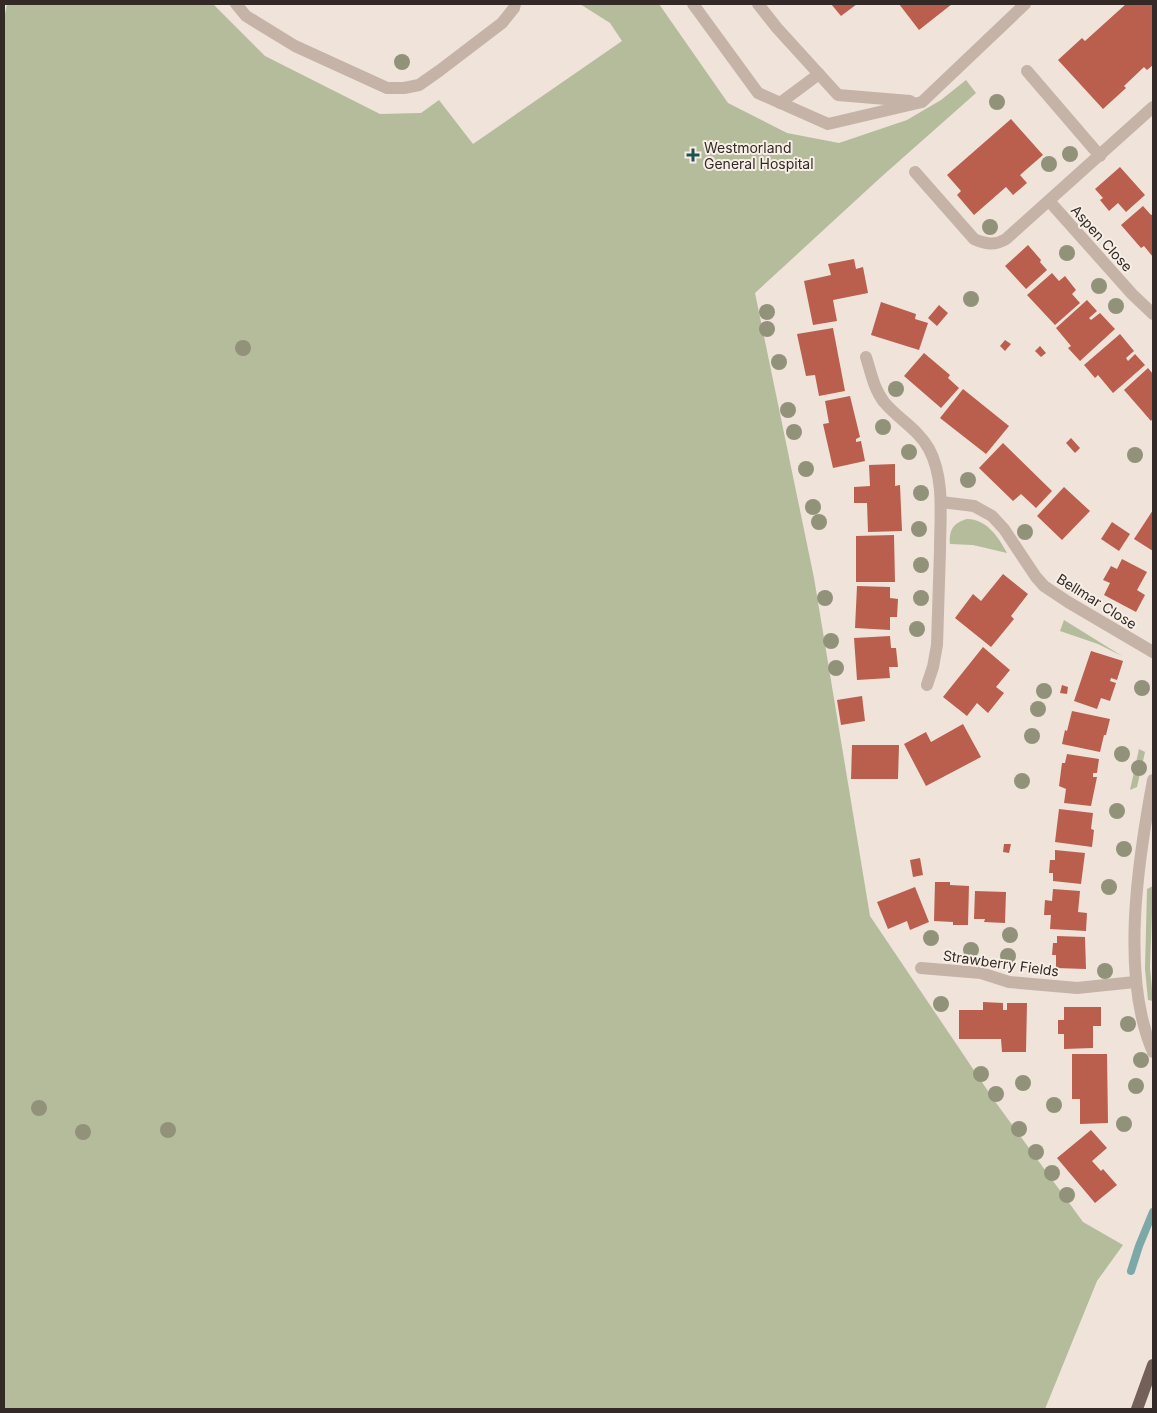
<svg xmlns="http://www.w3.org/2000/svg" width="1157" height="1413" font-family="Inter,sans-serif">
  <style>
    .green { fill: #b4bc9c }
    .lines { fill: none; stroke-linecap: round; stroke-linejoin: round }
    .stream { stroke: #7ca9a7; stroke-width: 8 }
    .building { fill: #ba5f4d }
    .minor { stroke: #c5b3a7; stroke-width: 12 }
    .major { stroke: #736059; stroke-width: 12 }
    .tree { fill: #92927b }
    .poi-dot { fill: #215050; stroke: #f7eee6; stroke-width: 2 }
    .labels { text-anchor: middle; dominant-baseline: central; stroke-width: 4; stroke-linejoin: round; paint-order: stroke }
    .poi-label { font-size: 14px; fill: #332a27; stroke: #f7eee6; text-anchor: start }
    .street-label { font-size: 14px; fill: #332a27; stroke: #f7eee6 }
  </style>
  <rect width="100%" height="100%" fill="#efe3da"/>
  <g class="green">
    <polygon points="7,4 213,4 265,56 380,114 421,113 439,100 473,144 622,41 610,23 580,4 659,4 728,103 787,133 839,143 907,120 941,100 966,80 976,93 880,178 755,293 814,578 870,916 994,1100 1083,1222 1123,1245 1097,1281 1045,1409 4,1409 4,19"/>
    <path d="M967 519C986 519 998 536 1007 553L973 545 950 544C949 530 953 523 967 519Z"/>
    <polygon points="1064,620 1122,656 1098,644 1060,631"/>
    <polygon points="1139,749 1145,752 1137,787 1130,790"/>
    <polygon points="1153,886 1150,967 1153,1001 1148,1000 1145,969 1147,889"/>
  </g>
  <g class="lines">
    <polyline class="stream" points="1131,1271 1139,1246 1153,1212"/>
  </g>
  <g class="building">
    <polygon points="831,4 857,4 841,16"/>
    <polygon points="899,4 952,4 919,30"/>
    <polygon points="1126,4 1153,4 1153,65 1147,70 1144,67 1124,86 1126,88 1103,109 1058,60 1082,38 1085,41"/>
    <polygon points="1011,119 1043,155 1020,175 1027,183 1013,195 1006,187 974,215 957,195 961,191 947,175"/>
    <polygon points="1120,167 1145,195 1126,212 1118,203 1109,211 1100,200 1103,198 1095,189"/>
    <polygon points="1143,206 1151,215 1153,214 1153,257 1144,246 1141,248 1121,225"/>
    <polygon points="1028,245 1041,260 1040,262 1047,270 1026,289 1005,266"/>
    <polygon points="854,259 856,269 863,267 868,293 833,300 837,321 813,325 804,281 831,275 828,264"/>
    <polygon points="1052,273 1059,281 1065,276 1076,290 1072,294 1080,303 1055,325 1027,295"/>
    <polygon points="1087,300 1097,311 1089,318 1091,320 1100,313 1115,329 1080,361 1068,348 1071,346 1056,328"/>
    <polygon points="881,302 916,314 915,319 928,323 919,350 871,335"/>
    <polygon points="939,305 948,313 937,326 928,318"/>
    <polygon points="833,328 845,391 819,396 815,375 806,376 797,334"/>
    <polygon points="1120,334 1134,351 1126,358 1128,361 1135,354 1145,365 1113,393 1098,375 1095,378 1084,365"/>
    <polygon points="1005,340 1011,344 1005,351 1000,346"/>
    <polygon points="1040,346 1046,353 1041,357 1035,351"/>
    <polygon points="924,353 950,375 948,378 959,388 941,408 904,376"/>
    <polygon points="1148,368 1153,374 1153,418 1151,421 1124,390"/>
    <polygon points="963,389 1009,426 986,454 940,418"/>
    <polygon points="850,396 860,437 856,439 856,442 861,441 865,461 833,468 823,424 829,423 825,401"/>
    <polygon points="1071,438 1080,448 1075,453 1066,443"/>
    <polygon points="1003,443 1052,491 1036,508 1021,494 1013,501 979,468"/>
    <polygon points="895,464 895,486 900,485 902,531 868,532 867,503 854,503 854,487 870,486 869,465"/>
    <polygon points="1064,487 1090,511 1062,540 1037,516"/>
    <polygon points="1153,510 1153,551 1134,539"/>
    <polygon points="1112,522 1130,534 1119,551 1101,539"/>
    <polygon points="894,535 895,582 856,582 856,536"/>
    <polygon points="1122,559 1147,572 1137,590 1145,595 1136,612 1104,595 1110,583 1103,580 1111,566 1117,569"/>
    <polygon points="1003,574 1028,594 1011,616 1014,619 991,647 955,618 973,594 981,601"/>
    <polygon points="857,586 890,587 890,598 898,599 897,617 890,617 890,630 855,628"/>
    <polygon points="890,636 891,648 896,648 898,667 889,667 890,678 857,680 854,638"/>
    <polygon points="983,647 1010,670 996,687 1004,693 988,713 977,703 967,716 943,697"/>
    <polygon points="1091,651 1123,661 1117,680 1111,678 1110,681 1116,683 1110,701 1101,698 1097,709 1074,701"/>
    <polygon points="1062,685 1068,687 1067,694 1060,693"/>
    <polygon points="862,696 865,721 841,725 837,700"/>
    <polygon points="1072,711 1110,719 1106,735 1104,735 1100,752 1062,744 1065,730 1067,731"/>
    <polygon points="963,724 981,757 926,786 904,744 926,732 931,742"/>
    <polygon points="852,745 899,745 898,779 851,779"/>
    <polygon points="1067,754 1099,759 1097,773 1093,773 1093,777 1097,777 1091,806 1064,803 1066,789 1059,786 1062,763 1065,763"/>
    <polygon points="1059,809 1093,813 1091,829 1094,830 1092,847 1055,842"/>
    <polygon points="1004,844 1011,844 1009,853 1003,852"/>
    <polygon points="1055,850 1085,853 1081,884 1053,881 1053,873 1049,873 1050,860 1055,860"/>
    <polygon points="920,858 923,875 913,877 910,860"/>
    <polygon points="935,882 950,882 950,885 969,886 968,925 953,925 953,922 934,921"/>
    <polygon points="915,887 929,922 910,930 907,921 888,929 877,902"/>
    <polygon points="1053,889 1080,891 1078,912 1087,913 1086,931 1050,929 1051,915 1044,915 1045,900 1052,901"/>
    <polygon points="975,891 1006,892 1005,923 984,922 985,919 974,919"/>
    <polygon points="1057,936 1085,937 1086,969 1056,968 1056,955 1052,955 1053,943 1057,943"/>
    <polygon points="983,1002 1003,1003 1003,1010 1007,1010 1007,1003 1027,1003 1026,1052 1002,1052 1001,1039 959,1039 959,1010 983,1010"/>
    <polygon points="1064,1007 1101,1007 1101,1026 1093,1026 1093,1048 1064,1049 1064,1034 1058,1034 1058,1020 1064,1020"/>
    <polygon points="1072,1054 1107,1054 1108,1123 1080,1124 1080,1099 1072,1099"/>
    <polygon points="1091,1130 1107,1148 1092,1161 1101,1171 1103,1169 1117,1185 1095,1203 1057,1158"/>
  </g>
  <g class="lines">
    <g class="minor">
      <polyline points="236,4 246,16 295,46 387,88 404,88 419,85 439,71 502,23 514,8 515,4"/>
      <polyline points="693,4 758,93 828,124 922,102 1025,4"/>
      <polyline points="758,4 777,28 838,95 910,101"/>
      <polyline points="1027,71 1100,156"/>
      <polyline points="780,103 819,74"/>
      <path d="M915 172 974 239C985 244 995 246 1006 239L1153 107"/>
      <polyline points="1050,202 1132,294 1153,314"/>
      <path d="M866 357C871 373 874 389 884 402 898 419 918 429 929 449 945 479 940 517 940 550 939 582 938 613 937 645L933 667 927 685"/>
      <polyline points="941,502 974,506 992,516 1004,529 1036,577 1044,586 1068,602 1153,652"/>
      <path d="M1153 780C1138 860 1120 976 1153 1052"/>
      <polyline points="921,968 981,973 1009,982 1077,988 1135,982"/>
    </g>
    <polyline class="major" points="1137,1409 1153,1365"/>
  </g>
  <g class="tree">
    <circle cx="402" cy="62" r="8"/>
    <circle cx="997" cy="102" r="8"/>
    <circle cx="1070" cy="154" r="8"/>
    <circle cx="1049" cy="164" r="8"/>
    <circle cx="990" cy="227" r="8"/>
    <circle cx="1067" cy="253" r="8"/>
    <circle cx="1099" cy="286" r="8"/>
    <circle cx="971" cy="299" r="8"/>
    <circle cx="1116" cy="306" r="8"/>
    <circle cx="767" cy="312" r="8"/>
    <circle cx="767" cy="329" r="8"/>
    <circle cx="243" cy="348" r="8"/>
    <circle cx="779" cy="362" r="8"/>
    <circle cx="896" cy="389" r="8"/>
    <circle cx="788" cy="410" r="8"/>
    <circle cx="883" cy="427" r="8"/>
    <circle cx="794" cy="432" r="8"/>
    <circle cx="909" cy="452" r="8"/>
    <circle cx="1135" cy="455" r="8"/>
    <circle cx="806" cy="469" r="8"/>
    <circle cx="968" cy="480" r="8"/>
    <circle cx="921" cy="493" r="8"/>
    <circle cx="813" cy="507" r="8"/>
    <circle cx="819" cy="522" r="8"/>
    <circle cx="919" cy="529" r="8"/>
    <circle cx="1025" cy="532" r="8"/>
    <circle cx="921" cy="565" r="8"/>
    <circle cx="825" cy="598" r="8"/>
    <circle cx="921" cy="598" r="8"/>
    <circle cx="917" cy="629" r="8"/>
    <circle cx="831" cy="641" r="8"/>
    <circle cx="836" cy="668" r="8"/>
    <circle cx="1142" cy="688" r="8"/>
    <circle cx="1044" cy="691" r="8"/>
    <circle cx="1038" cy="709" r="8"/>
    <circle cx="1032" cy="736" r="8"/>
    <circle cx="1122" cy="754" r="8"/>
    <circle cx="1139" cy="768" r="8"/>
    <circle cx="1022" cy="781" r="8"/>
    <circle cx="1117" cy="811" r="8"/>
    <circle cx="1124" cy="849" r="8"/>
    <circle cx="1109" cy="887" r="8"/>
    <circle cx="1010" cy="935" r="8"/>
    <circle cx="931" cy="938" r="8"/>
    <circle cx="971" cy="950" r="8"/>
    <circle cx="1008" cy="956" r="8"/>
    <circle cx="1105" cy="971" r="8"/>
    <circle cx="941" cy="1004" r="8"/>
    <circle cx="1128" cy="1024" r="8"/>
    <circle cx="1141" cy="1060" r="8"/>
    <circle cx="981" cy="1074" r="8"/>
    <circle cx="1023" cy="1083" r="8"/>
    <circle cx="1136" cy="1086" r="8"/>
    <circle cx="996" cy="1094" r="8"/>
    <circle cx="1054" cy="1105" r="8"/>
    <circle cx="39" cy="1108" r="8"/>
    <circle cx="1124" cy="1124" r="8"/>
    <circle cx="1019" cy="1129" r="8"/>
    <circle cx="168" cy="1130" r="8"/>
    <circle cx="83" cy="1132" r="8"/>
    <circle cx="1036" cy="1152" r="8"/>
    <circle cx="1052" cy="1173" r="8"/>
    <circle cx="1067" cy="1195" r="8"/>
  </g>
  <path class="poi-dot" d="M690.5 147.5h5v5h5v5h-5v5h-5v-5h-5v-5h5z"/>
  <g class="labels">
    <g class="poi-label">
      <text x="704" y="147">Westmorland<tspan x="704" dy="16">General Hospital</tspan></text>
    </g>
    <g class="street-label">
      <text transform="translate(1102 238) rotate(48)">Aspen Close</text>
      <text transform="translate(1097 601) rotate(32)">Bellmar Close</text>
      <text transform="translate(1001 963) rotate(8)">Strawberry Fields</text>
    </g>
  </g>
  <rect width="1157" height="1413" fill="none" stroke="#332a27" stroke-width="10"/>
</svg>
